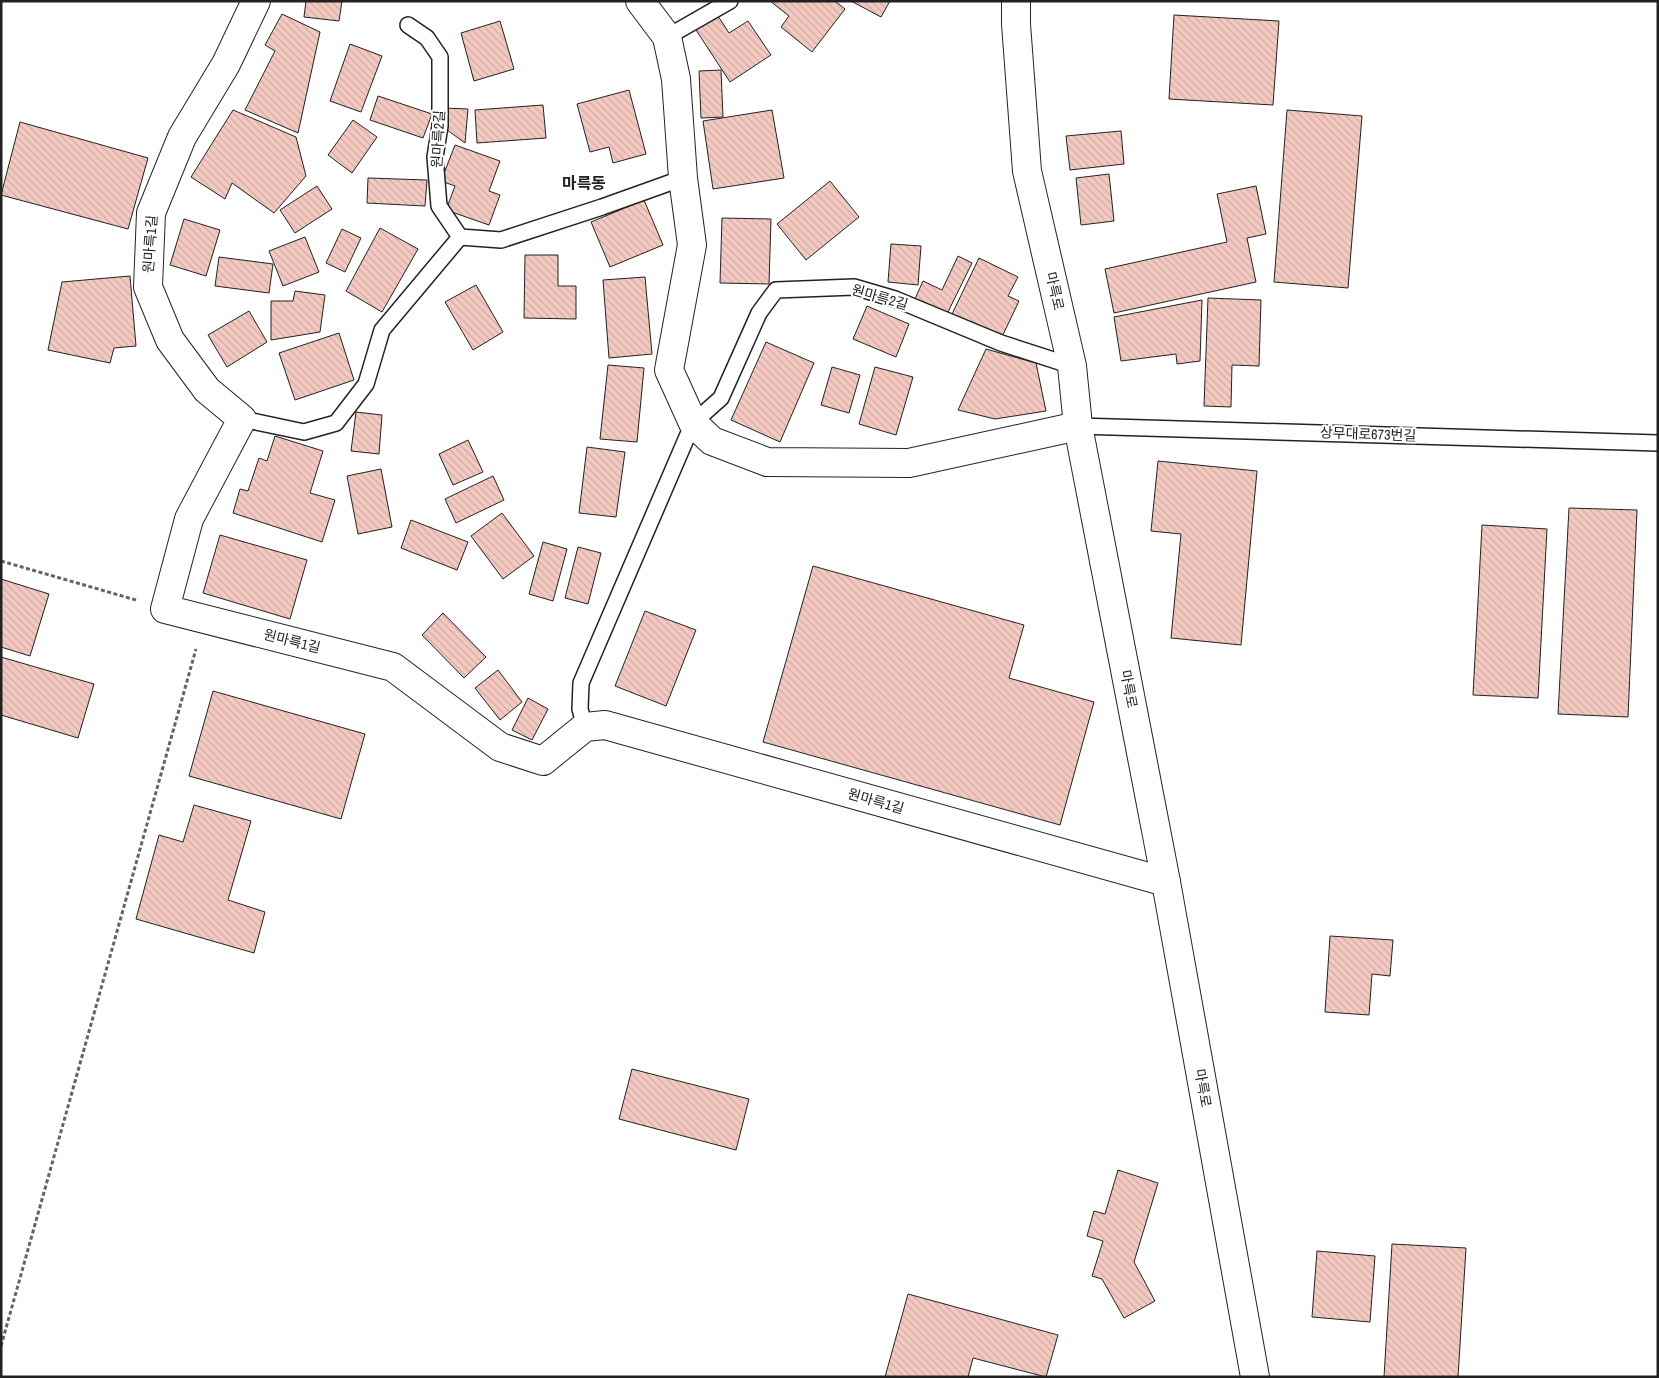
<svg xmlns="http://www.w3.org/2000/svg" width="1659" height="1378" font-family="'Archivo Narrow','Noto Sans KR',sans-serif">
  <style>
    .building { fill: url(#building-back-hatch); stroke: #222 }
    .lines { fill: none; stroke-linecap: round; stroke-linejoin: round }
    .service-casing { stroke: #222; stroke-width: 18 }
    .minor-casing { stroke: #222; stroke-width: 30 }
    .path { stroke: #646464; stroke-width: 3; stroke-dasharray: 4 2.5; stroke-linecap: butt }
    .service { stroke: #fff; stroke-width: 15 }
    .minor { stroke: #fff; stroke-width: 28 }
    .labels { text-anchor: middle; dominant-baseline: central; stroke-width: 4; stroke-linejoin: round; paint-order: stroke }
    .street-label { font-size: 14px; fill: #222; stroke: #fff }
    .quarter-label { font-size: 16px; font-weight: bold; fill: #222; stroke: #fff }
  </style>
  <defs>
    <pattern id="building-back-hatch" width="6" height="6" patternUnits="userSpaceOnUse" patternTransform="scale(1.25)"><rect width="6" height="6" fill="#f3c9c0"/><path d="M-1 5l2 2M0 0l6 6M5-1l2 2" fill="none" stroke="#d0aca5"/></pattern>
  </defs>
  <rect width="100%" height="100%" fill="#fff"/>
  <g class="building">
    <polygon points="306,1 342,1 339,21 304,17"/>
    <polygon points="770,1 835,1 845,9 812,52 781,27 789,16"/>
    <polygon points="851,1 890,1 881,17"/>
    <polygon points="282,14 320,32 298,133 245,110 275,51 265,45"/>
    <polygon points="1174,15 1279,21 1273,105 1169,99"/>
    <polygon points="718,16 729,33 748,21 771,55 730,82 696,30"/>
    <polygon points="500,21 514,69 474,81 461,33"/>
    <polygon points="350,44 382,56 361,112 330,101"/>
    <polygon points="721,70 723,117 701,118 699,71"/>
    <polygon points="629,90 646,154 613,163 609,147 590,152 577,104"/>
    <polygon points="378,96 432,114 423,138 370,120"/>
    <polygon points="543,105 546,138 477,143 475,110"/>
    <polygon points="444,108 468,109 465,143 443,127"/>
    <polygon points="233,110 296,137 306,176 274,213 232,183 225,199 191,177"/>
    <polygon points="772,110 784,178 713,189 703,121"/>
    <polygon points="1287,110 1362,116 1348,288 1274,282"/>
    <polygon points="353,120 377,137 352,173 328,155"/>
    <polygon points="20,122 148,158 128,229 1,195"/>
    <polygon points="1121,131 1124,164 1070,170 1066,136"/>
    <polygon points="455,145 500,161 489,191 500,195 489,225 446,210 455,186 441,181"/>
    <polygon points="1109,174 1114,221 1081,225 1076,178"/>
    <polygon points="368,178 427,180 425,206 367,203"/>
    <polygon points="830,181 859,217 806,260 777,224"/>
    <polygon points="317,186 332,209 295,233 280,210"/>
    <polygon points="1256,186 1266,234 1247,238 1256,282 1114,313 1105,269 1227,242 1217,194"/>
    <polygon points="644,200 663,245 610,267 591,222"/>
    <polygon points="722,218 771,219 769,284 720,283"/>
    <polygon points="184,219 220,230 206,276 170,265"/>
    <polygon points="380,228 418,249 382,312 346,291"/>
    <polygon points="342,229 361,238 345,272 326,263"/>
    <polygon points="305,237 319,272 283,286 269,251"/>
    <polygon points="891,244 921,246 918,285 888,282"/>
    <polygon points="525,255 558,255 558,286 576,286 576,319 524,318"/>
    <polygon points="958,256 972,263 947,314 915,299 923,281 942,290"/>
    <polygon points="219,257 273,264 269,293 215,286"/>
    <polygon points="979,258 1018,277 1008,296 1019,301 1001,339 952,314"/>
    <polygon points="130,276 136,346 114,348 110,363 48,350 62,282"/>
    <polygon points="645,277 652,354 609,358 603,280"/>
    <polygon points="476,285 503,332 473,350 445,302"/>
    <polygon points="295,291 325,295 320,332 271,340 271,301 293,301"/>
    <polygon points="1208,298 1261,300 1259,366 1232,365 1231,407 1204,406"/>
    <polygon points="1202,300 1200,361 1177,364 1176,354 1121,361 1114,317"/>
    <polygon points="867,306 909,324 896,357 853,339"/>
    <polygon points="249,311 267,342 227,367 208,335"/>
    <polygon points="339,333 354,380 295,400 279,353"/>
    <polygon points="766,342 814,363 780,442 731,420"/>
    <polygon points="986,349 1036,363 1046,411 995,419 958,410"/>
    <polygon points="608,365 644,368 637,442 600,439"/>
    <polygon points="832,367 860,375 849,413 821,405"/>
    <polygon points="875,367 913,377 896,435 859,424"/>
    <polygon points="356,412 382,415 379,454 351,451"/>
    <polygon points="275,436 323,451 310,493 335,500 322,542 233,513 240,489 248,491 259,458 267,461"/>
    <polygon points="468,440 483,472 453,485 439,454"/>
    <polygon points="587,447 625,452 616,517 579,513"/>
    <polygon points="1158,461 1257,471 1241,645 1171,638 1181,534 1151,531"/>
    <polygon points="381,469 392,527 358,534 347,476"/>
    <polygon points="493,476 504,500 456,523 445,499"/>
    <polygon points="1569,508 1637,510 1628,717 1558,714"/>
    <polygon points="502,513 534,556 503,579 471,536"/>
    <polygon points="411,520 468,542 457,570 401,548"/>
    <polygon points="1482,525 1547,529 1538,698 1473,695"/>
    <polygon points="220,535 307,560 290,619 203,593"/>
    <polygon points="543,542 567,549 553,601 529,594"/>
    <polygon points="578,547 601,553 588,604 565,598"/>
    <polygon points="813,566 1024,625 1009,678 1094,702 1060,825 763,742"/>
    <polygon points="1,579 49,594 30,656 1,647"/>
    <polygon points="645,611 696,630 666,706 615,686"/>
    <polygon points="443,613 486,657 464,678 422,635"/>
    <polygon points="1,657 94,684 78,738 1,715"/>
    <polygon points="498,670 522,702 500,720 475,688"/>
    <polygon points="213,691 365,734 341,819 189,776"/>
    <polygon points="528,698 548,709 532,740 512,730"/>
    <polygon points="194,805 251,821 228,900 265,912 254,953 136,919 159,835 183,842"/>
    <polygon points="1330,936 1393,940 1390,976 1372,974 1369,1015 1325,1012"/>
    <polygon points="632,1069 749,1099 736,1150 619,1119"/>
    <polygon points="1118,1170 1158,1183 1134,1262 1155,1301 1124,1318 1102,1279 1092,1276 1103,1241 1087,1236 1094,1211 1105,1214"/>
    <polygon points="1392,1244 1466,1248 1458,1377 1384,1377"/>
    <polygon points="1317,1251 1375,1256 1370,1322 1312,1317"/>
    <polygon points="908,1294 1058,1335 1046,1377 973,1358 968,1377 885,1377"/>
  </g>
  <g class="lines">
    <g class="service-casing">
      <g id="service">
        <polyline points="408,25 427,38 440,57 440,126 435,157 439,206 460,237"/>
        <polyline points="667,37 730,1"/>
        <polyline points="460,237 501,240 602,207 683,178"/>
        <polyline points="242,419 304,432 336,423 366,384 382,330 460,237"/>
        <polyline points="1078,426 1658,443"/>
        <polyline points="585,727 580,709 581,683 693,423 721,398 759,313 776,290 854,287 895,299 1001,343 1072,366"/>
      </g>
    </g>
    <g class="minor-casing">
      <g id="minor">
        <polyline points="256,1 226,64 182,137 151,213 148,287 170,340 207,390 242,419 189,519 165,609 393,667 500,747 543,761 585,727 605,725 1166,882"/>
        <polyline points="640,1 667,37 676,79 683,178 692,245 669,370 693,423 712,441 767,462 909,463 1078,426"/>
        <polyline points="1016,1 1016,24 1027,171 1072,366 1078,426 1166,882 1255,1377"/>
      </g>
    </g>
    <g class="path">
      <polyline points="1,561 136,600"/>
      <polyline points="1,1346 196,649"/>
    </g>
    <use href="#service" class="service"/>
    <use href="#minor" class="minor"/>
  </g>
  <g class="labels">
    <g class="street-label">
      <text transform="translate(438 139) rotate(-87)">원마륵2길</text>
      <text transform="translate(150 244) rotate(-86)">원마륵1길</text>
      <text transform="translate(1055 291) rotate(77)">마륵로</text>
      <text transform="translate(880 297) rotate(16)">원마륵2길</text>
      <text transform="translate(1368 434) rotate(2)">상무대로673번길</text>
      <text transform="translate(292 641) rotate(14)">원마륵1길</text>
      <text transform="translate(1129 689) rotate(79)">마륵로</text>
      <text transform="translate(876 801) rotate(16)">원마륵1길</text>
      <text transform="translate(1203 1088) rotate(80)">마륵로</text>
    </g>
    <g class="quarter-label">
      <text x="584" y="183">마륵동</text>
    </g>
  </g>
  <rect width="1659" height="1378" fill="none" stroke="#222222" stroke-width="5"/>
</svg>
